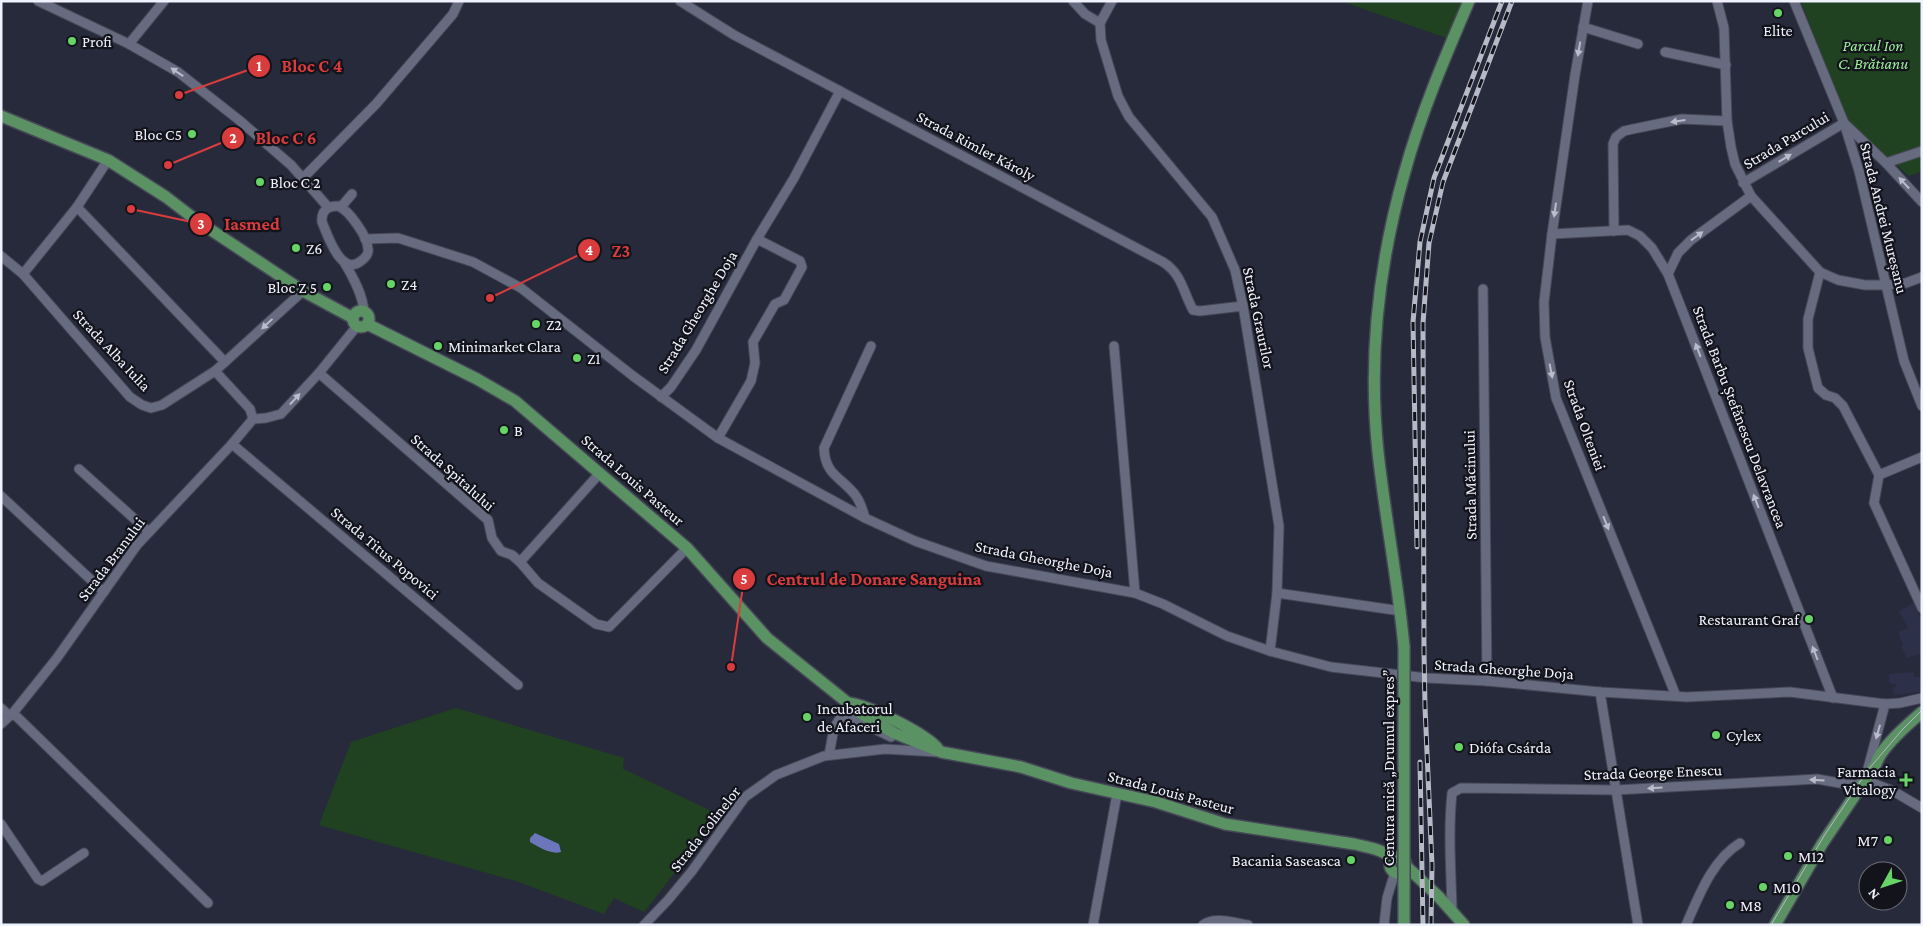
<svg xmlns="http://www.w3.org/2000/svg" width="1923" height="926" font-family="'Crimson Pro',serif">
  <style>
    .built { fill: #2c3048 }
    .green { fill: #214220 }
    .water { fill: #6b76bd }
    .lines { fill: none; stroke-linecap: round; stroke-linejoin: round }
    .minor-casing { stroke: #464857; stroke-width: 11 }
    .major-casing { stroke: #464857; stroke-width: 14 }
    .minor { stroke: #676b7f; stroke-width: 9 }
    .major { stroke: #5b9264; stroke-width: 11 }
    .tram { stroke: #b7b9c6; stroke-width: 1 }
    .rail-casing { stroke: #b7b9c6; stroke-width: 5 }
    .rail { stroke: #12131b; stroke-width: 3; stroke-dasharray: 9; stroke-linecap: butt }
    .major-bridge-casing { stroke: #464857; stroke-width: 14; stroke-linecap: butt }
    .major-bridge { stroke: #5b9264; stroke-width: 11 }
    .oneway { fill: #b9bccb }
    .poi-dot { fill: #67d466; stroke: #12131b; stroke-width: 2 }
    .labels { text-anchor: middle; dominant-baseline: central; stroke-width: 4.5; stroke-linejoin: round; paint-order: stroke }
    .poi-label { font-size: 16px; fill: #f0f2fe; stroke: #12131b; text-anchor: start }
    .park-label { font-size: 16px; font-style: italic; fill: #9ff09c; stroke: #12131b }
    .street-label { font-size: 16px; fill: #f0f2fe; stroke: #12131b }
    .leader { fill: none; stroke: #d93c3d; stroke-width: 2 }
    .callout-dot { fill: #d93c3d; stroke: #12131b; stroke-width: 2 }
    .mark-label { font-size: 15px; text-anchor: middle; font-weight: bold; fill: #fff }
    .callout-label { font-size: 18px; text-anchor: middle; font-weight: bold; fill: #d93c3d; stroke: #12131b; stroke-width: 4.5; stroke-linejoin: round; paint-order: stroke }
  </style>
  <rect width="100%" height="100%" fill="#272a3b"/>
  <g class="built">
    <polygon points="1914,603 1922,620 1922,661 1919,654 1907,658 1901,646 1903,645 1898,632 1908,628 1899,611"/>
    <polygon points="1913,672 1914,677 1922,677 1922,692 1894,695 1893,687 1896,687 1896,684 1889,683 1889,674"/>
  </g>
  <g class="green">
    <polygon points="1341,1 1469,1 1452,40"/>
    <polygon points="1801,1 1922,1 1922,171 1909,176 1845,119"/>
    <polygon points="456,708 624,758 623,769 720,815 644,912 614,898 604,914 519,882 319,825 351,742"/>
  </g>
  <path class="water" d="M535 833 559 844 561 852C551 855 539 847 530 842V838Z"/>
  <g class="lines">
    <g class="minor-casing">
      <g id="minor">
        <polyline points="38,1 129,44 178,72 239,120 291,165 328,207"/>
        <path d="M680 1 734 35 1163 262C1182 274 1183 292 1193 310L1200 311 1243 306"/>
        <polyline points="1073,1 1085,14 1100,23"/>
        <polyline points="1112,1 1100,23 1101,40 1118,96 1129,117 1212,217 1235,270 1243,306 1279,526 1277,593 1270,651"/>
        <polyline points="1588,1 1575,75 1552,234 1544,302 1545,337 1556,398 1676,696"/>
        <polyline points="1717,1 1724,28 1727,121 1731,147 1735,164 1751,196 1820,272 1838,280 1865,285 1886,285 1906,283 1922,277"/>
        <polyline points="1794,1 1844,123 1859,171 1904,361 1922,406"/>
        <polyline points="1583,27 1638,44"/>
        <polyline points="129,44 164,1"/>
        <polyline points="1665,52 1726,65"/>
        <polyline points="1844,123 1886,163 1922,202"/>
        <polyline points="1886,163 1922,151"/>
        <polyline points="304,177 376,104 453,14 459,1"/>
        <polyline points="1743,183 1844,123"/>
        <path d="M338 206C349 210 368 237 368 249 369 254 365 258 361 261 341 277 328 236 322 222 321 211 327 206 338 206Z"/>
        <polyline points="77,207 225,362"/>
        <polyline points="341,207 352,194"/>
        <polyline points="1614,231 1613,144 1616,137 1624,131 1633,129 1682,119 1727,121"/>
        <polyline points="1552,234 1628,230 1640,236 1652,248 1668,274 1833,698"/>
        <polyline points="365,239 398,238 473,262 521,288 633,376 718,438 865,518 915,541 986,566 1135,593 1163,604 1227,636 1270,651 1331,667 1427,678 1487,681 1600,692 1687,697 1790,692 1885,704"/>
        <polyline points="1,256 23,274 130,397 142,405 151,408 162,405 215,371 303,291"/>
        <path d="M344 262C353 277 363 295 364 312"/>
        <polyline points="1820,272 1808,319 1808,348 1818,388 1826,395 1835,398 1843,406 1879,475 1874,503 1922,608"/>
        <polyline points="23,274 77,207 108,160"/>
        <polyline points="1668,274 1678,253 1691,240 1751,196"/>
        <polyline points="1483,289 1487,681"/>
        <polyline points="1114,346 1135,593"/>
        <polyline points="319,373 488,520 492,538 501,551 512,555 520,562 538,583 586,617 596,624 609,627 687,548"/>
        <polyline points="661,397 671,387 696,350 757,239 794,178 840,91"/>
        <polyline points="253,419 266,418 281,414 319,373 357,326"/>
        <polyline points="718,438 751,381 755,363 753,342 775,304 784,300 802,267 800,261 757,239"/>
        <polyline points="232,444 518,685"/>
        <polyline points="79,469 149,532"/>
        <polyline points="1879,475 1922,457"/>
        <polyline points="1,496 104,592"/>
        <path d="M865 518C863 511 861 503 856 496 842 477 825 476 824 448L871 346"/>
        <polyline points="520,562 600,473"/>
        <polyline points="1277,593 1401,611"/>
        <polyline points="1600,692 1638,925"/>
        <polyline points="1922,698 1900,703 1885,704 1866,776 1875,784 1893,791 1922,808"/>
        <polyline points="1,708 10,716"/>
        <polyline points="13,713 208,903"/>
        <polyline points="1,724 13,713 57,658 137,545 232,444 253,419 250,409 215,371"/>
        <polyline points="829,755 834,728 840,718 850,717 891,737"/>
        <polyline points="1,824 38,879 42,881 84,853"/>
        <path d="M1452 909C1451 871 1448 832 1452 793L1461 788 1616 790 1817 779 1845 784 1858 785 1864 780"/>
        <polyline points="644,925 668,900 692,871 745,797 776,775 824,756 885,749 936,752"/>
        <polyline points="1093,925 1117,794"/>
        <path d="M1203 925C1214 916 1235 923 1248 925"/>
        <polyline points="1384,925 1387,898 1395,872"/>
        <path d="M1686 925C1699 896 1712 860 1740 843"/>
      </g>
    </g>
    <g class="major-casing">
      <g id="major">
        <polyline points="1,116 108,160 166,197 196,220 303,291 353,318"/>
        <circle cx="361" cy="319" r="8"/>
        <path d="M367 324 477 379 515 401 687 548 767 638 848 703 852 708 894 733 941 752 1021 767 1071 783 1156 802 1225 824 1354 844C1367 847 1382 849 1392 858"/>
        <path d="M1404 647C1398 581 1385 517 1378 452 1368 358 1379 262 1405 171 1421 113 1445 57 1469 1"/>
        <path d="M848 703C866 704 927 734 938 749"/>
        <circle cx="1398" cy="865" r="8"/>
        <polyline points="1407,867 1438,896 1464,925"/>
        <path d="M1775 925 1822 844 1876 764C1881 747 1908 724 1922 712"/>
      </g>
    </g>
    <use href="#minor" class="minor"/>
    <use href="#major" class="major"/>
    <polyline class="tram" points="1771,925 1824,836 1868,770 1902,730 1922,710"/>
    <g class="rail-casing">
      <g id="rail">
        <polyline points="1417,547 1413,322 1420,242 1434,178 1502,1"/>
        <polyline points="1420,762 1423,925"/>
        <polyline points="1431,925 1432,865 1425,707 1424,651 1423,323 1429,243 1443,182 1512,1"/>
      </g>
    </g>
    <use href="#rail" class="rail"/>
    <g class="major-bridge-casing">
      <polyline id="major-bridge" points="1404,647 1404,925"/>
    </g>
    <use href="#major-bridge" class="major-bridge"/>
  </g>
  <defs><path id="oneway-solid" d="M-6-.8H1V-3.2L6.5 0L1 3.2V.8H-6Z" transform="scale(1.25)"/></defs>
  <g class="oneway">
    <use href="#oneway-solid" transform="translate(1579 49) rotate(100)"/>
    <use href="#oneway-solid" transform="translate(177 72) rotate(-146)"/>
    <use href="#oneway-solid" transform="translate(1678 121) rotate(172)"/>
    <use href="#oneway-solid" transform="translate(1785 158) rotate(-31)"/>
    <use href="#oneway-solid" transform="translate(1904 183) rotate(-133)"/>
    <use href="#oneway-solid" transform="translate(1555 210) rotate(98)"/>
    <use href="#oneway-solid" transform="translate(1697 236) rotate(-36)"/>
    <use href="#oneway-solid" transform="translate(267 324) rotate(137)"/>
    <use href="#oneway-solid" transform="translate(1698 350) rotate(-111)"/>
    <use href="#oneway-solid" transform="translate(1551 371) rotate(79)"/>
    <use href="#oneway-solid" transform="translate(295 399) rotate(-47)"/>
    <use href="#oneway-solid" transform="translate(1756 501) rotate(-111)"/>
    <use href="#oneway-solid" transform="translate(1606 523) rotate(68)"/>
    <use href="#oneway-solid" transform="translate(1815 653) rotate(-111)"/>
    <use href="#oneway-solid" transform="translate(1878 732) rotate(106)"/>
    <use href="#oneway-solid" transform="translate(1817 780) rotate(-176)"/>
    <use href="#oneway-solid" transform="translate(1655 788) rotate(177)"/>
  </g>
  <g class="poi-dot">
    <circle cx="1778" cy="13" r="5"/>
    <circle cx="72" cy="41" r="5"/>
    <circle cx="192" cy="134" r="5"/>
    <circle cx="260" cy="182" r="5"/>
    <circle cx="296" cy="248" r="5"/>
    <circle cx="391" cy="284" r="5"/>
    <circle cx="327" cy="287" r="5"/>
    <circle cx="536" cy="324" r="5"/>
    <circle cx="438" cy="346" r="5"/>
    <circle cx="577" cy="358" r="5"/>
    <circle cx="504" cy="430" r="5"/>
    <circle cx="1809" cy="619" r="5"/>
    <circle cx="807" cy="717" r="5"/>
    <circle cx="1716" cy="735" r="5"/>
    <circle cx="1459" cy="747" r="5"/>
    <path d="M1903.5 772.5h5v5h5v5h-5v5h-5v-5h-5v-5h5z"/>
    <circle cx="1888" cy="840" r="5"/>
    <circle cx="1788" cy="856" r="5"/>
    <circle cx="1351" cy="860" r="5"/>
    <circle cx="1763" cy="887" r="5"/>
    <circle cx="1730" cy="905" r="5"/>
  </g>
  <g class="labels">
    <g class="poi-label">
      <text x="1778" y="30" text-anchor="middle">Elite</text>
      <text x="82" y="41">Profi</text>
      <text x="182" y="134" text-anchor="end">Bloc C5</text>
      <text x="270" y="182">Bloc C 2</text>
      <text x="306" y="248">Z6</text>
      <text x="401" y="284">Z4</text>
      <text x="317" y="287" text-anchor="end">Bloc Z 5</text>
      <text x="546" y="324">Z2</text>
      <text x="448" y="346">Minimarket Clara</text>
      <text x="587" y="358">Z1</text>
      <text x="514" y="430">B</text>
      <text x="1799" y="619" text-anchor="end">Restaurant Graf</text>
      <text x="817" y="708">Incubatorul<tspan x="817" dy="18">de Afaceri</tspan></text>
      <text x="1726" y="735">Cylex</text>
      <text x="1469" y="747">Diófa Csárda</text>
      <text x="1896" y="771" text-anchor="end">Farmacia<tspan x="1896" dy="18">Vitalogy</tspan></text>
      <text x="1878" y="840" text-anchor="end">M7</text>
      <text x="1798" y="856">M12</text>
      <text x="1341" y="860" text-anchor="end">Bacania Saseasca</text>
      <text x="1773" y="887">M10</text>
      <text x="1740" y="905">M8</text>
    </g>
    <g class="park-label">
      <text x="1873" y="45">Parcul Ion<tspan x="1873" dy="18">C. Brătianu</tspan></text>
    </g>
    <g class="street-label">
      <text transform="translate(1786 140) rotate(-31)">Strada Parcului</text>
      <text transform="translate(976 146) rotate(28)">Strada Rimler Károly</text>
      <text transform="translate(1884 218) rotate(76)">Strada Andrei Mureșanu</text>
      <text transform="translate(697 312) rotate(-59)">Strada Gheorghe Doja</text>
      <text transform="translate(1259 318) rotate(78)">Strada Graurilor</text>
      <text transform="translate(112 350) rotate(47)">Strada Alba Iulia</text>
      <text transform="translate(1740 417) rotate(69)">Strada Barbu Ștefănescu Delavrancea</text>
      <text transform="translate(1585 425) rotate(70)">Strada Olteniei</text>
      <text transform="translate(453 472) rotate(42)">Strada Spitalului</text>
      <text transform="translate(633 480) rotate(41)">Strada Louis Pasteur</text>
      <text transform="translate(1470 485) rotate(-91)">Strada Măcinului</text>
      <text transform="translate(385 553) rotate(40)">Strada Titus Popovici</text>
      <text transform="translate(111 559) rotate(-53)">Strada Branului</text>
      <text transform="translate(1044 559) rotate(11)">Strada Gheorghe Doja</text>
      <text transform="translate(1504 669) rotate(4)">Strada Gheorghe Doja</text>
      <text transform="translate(1388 768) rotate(-90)">Centura mică „Drumul expres”</text>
      <text transform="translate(1653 772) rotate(-2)">Strada George Enescu</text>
      <text transform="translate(1171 792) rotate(15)">Strada Louis Pasteur</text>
      <text transform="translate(705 829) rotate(-52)">Strada Colinelor</text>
    </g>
  </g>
  <path class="leader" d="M179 95L259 66M168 165L233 138M131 209L201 224M490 298L589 250M731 667L744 579"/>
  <g class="callout-dot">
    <circle cx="179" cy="95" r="5"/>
    <circle cx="168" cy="165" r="5"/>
    <circle cx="131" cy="209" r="5"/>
    <circle cx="490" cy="298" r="5"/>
    <circle cx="731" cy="667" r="5"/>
    <circle cx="259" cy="66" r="12"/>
    <circle cx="233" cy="138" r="12"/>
    <circle cx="201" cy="224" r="12"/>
    <circle cx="589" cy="250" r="12"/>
    <circle cx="744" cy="579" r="12"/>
  </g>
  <g class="mark-label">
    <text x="259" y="71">1</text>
    <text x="233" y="143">2</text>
    <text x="201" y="229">3</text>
    <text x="589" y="255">4</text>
    <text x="744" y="584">5</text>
  </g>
  <g class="callout-label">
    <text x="312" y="72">Bloc C 4</text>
    <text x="286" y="144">Bloc C 6</text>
    <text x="252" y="230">Iasmed</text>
    <text x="621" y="257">Z3</text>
    <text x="874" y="585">Centrul de Donare Sanguina</text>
  </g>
  <rect width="1923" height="926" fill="none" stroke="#f0f2fe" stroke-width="5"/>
  <g transform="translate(1883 886) rotate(230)"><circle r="24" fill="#12131b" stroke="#6b6c76"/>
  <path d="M0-4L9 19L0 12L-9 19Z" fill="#67d466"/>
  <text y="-8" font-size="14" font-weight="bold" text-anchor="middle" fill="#f0f2fe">N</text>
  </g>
</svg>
